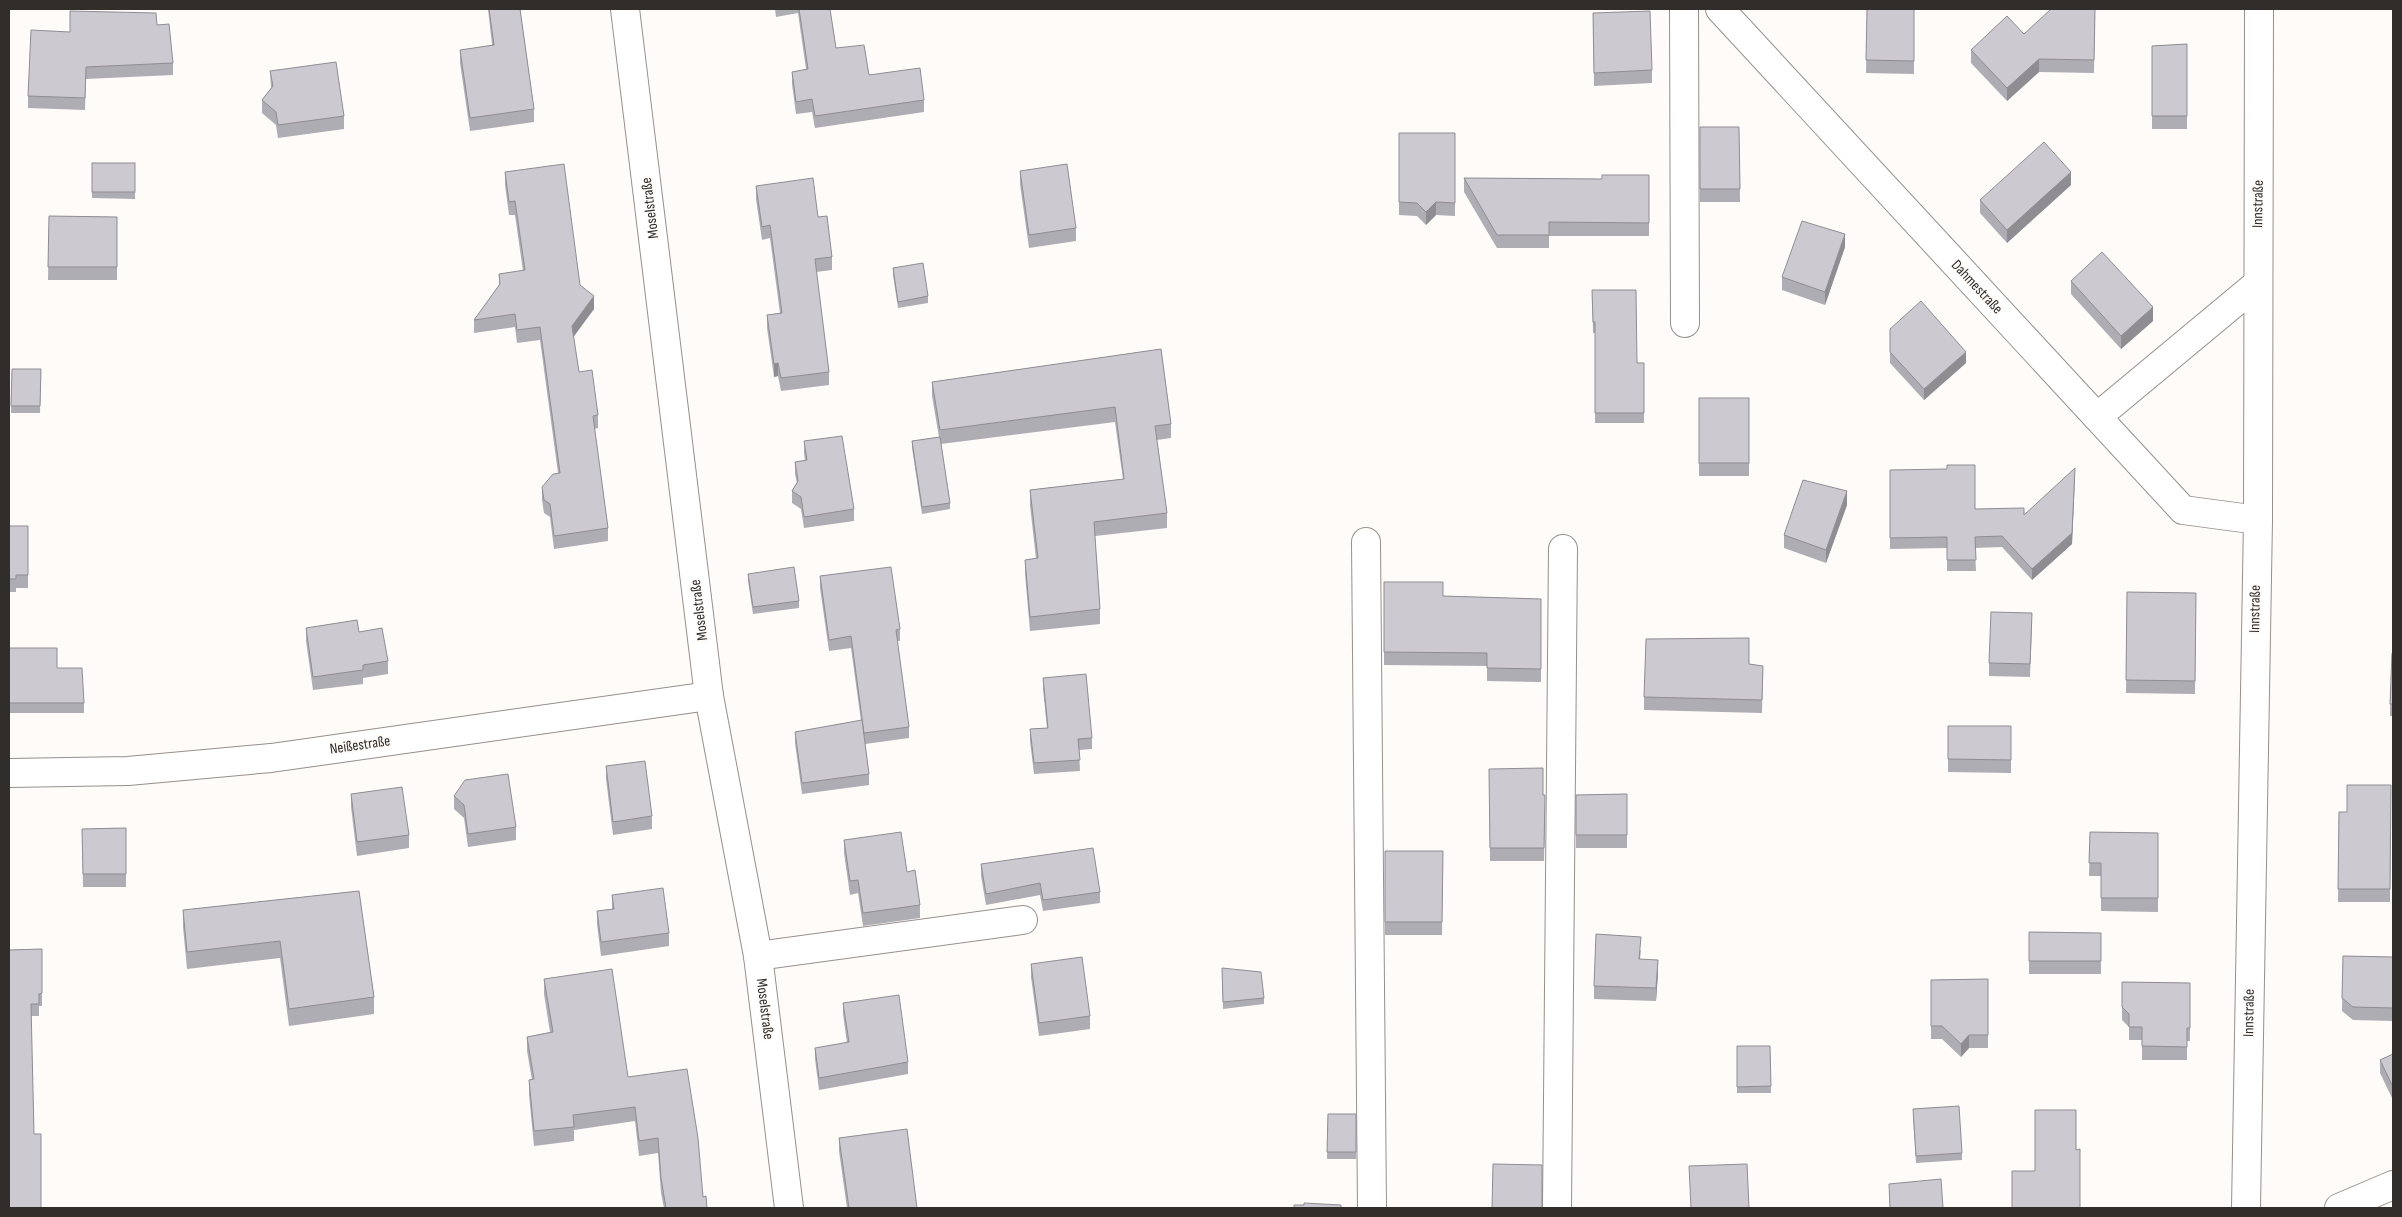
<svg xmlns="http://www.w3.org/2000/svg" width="2402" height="1217" font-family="'Sofia Sans Condensed',sans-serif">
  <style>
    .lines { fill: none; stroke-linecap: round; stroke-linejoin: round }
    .minor-casing { stroke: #978f8b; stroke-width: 30 }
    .minor { stroke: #fff; stroke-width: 28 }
    .wall { fill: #afadb4 }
    .shaded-wall { fill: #8f8d92 }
    .building { fill: #ccc9d1; stroke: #8f8d92 }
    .labels { text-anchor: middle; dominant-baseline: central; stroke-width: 4; stroke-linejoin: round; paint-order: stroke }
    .street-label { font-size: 15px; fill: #302d2b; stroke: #fefbf9 }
  </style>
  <rect width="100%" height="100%" fill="#fefbf9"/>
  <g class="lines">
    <g class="minor-casing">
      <g id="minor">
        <polyline points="625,9 709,696 758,956 789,1208"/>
        <polyline points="1684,9 1685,323"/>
        <polyline points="1720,9 2183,510 2258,520"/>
        <polyline points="2097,417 2257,284"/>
        <polyline points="1366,542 1372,1208"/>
        <polyline points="9,773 128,771 271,758 709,696"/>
        <polyline points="758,956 1023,920"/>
        <polyline points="1557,1208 1563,549"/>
        <polyline points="2246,1208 2258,520 2259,9"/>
        <polyline points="2339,1208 2393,1185"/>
      </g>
    </g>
    <use href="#minor" class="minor"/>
  </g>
  <g class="wall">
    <polygon points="488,9 520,9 534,109 534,122 470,131 460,63 460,50 492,45"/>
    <polygon points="775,9 830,9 836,48 869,75 924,100 924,112 815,128 812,112 796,114 792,84 792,72 806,69 798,13 776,17"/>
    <polygon points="1867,9 1914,9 1914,74 1866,73"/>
    <polygon points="2095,9 2094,73 2039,72 2007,101 1971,63 1971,50 2024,34"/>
    <polygon points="1593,13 1652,70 1652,83 1594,86"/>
    <polygon points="157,25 173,63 173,75 86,79 85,110 28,108 28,96 70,32"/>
    <polygon points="2187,44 2187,129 2152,129 2152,46"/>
    <polygon points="270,71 344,116 344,129 278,138 276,125 262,113 262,100 271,88"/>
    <polygon points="1700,127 1739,127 1740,202 1700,202"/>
    <polygon points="1399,133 1455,133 1455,216 1436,215 1426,225 1417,216 1399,215"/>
    <polygon points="92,163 135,163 135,199 92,198"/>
    <polygon points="1020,171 1076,228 1076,241 1029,248 1020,184"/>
    <polygon points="505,172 580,285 594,309 573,336 579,372 598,415 598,428 594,429 608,528 608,541 554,549 550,517 544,513 542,500 542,487 558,473 540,340 517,343 515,327 474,333 474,320 499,285 499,274 523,271 515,215 509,215 505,185"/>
    <polygon points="1649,175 1649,236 1549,236 1549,248 1497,248 1464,192 1464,178 1602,179"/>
    <polygon points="2071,185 2007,243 1980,213 1980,200"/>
    <polygon points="756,186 818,217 832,257 832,270 816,272 829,372 829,385 781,391 778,376 774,377 767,328 767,315 780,313 770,238 762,240 756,199"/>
    <polygon points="49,216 117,217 117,280 48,280"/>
    <polygon points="1845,247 1825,305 1782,290 1782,277"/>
    <polygon points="893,268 928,296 928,303 898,308 893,275"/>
    <polygon points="2071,281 2153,321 2121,349 2071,294"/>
    <polygon points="1592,290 1637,363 1644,363 1644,423 1595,423 1595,333 1593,333"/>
    <polygon points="1890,329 1966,363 1924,400 1890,363"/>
    <polygon points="1161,349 1171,424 1171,438 1157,440 1167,513 1167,528 1095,536 1100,609 1100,624 1030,631 1025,574 1025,560 1036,559 1030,505 1030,490 1123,479 1115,422 941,444 950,503 950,509 922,514 912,448 912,441 939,437 932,396 932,382"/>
    <polygon points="12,369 41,369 40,413 11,413"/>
    <rect x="1699" y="398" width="50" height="78"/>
    <polygon points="804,441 854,509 854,521 804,528 801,509 792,503 792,491 797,483 795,474 795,462 805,461 804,453"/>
    <polygon points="1890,470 1975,509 2024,515 2075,479 2072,544 2032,580 2002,547 1975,548 1976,571 1947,571 1947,548 1890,549"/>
    <polygon points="1847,505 1826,563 1784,548 1784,535"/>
    <polygon points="9,526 28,526 28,588 16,588 16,592 9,592"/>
    <polygon points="748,574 799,601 799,608 753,614 748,581"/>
    <polygon points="820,576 900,629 900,641 897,641 909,727 909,738 865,744 869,774 869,785 802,794 795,743 795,732 861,721 851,648 829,651 820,588"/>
    <polygon points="1384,582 1443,596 1541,599 1541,682 1487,681 1487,666 1384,665"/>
    <polygon points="2127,592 2196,593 2195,694 2126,693"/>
    <polygon points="2032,626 2030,677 1989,676 1989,663"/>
    <polygon points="306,628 359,632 388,661 388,674 363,678 363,684 313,690 306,641"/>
    <polygon points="9,648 57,668 84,703 84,713 9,713"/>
    <polygon points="2393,653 2393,716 2390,716 2390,704"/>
    <polygon points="1749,664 1763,666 1762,713 1644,710 1644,697"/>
    <polygon points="1043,678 1092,738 1092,749 1079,750 1080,771 1034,774 1030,741 1030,729 1047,728 1043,689"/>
    <polygon points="1948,726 2011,726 2011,773 1948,772"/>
    <polygon points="606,766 652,816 652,829 613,835 606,779"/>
    <polygon points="1489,769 1543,795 1545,808 1544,861 1490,861"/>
    <polygon points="2391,785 2390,902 2338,902 2339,812 2347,812"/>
    <polygon points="351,794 409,835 409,848 357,856 351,807"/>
    <polygon points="1627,794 1627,848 1576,848 1576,795"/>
    <polygon points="454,796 516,827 516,840 468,847 464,818 454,809"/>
    <polygon points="126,828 126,887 83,887 82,829"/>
    <polygon points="2090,832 2158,833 2158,912 2101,911 2101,876 2089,876"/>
    <polygon points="844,840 920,905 920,918 863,926 858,893 850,895 844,853"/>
    <polygon points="1385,851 1443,851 1442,935 1385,935"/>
    <polygon points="981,864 1100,892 1100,903 1043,911 1040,895 986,905 981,876"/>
    <polygon points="359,891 374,997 374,1014 289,1026 280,958 187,969 183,927 183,910"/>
    <polygon points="612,895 669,933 669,946 601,956 597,924 597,911 612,909"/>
    <polygon points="2029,932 2101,933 2101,974 2029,974"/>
    <polygon points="42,949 42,1006 39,1006 39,1016 31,1016 34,1134 9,950"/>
    <polygon points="1641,950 1640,959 1658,973 1656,1001 1594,999 1594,986"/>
    <polygon points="2343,956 2393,957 2393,1021 2353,1020 2342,1011"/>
    <polygon points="1031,964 1090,1016 1090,1029 1039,1036 1031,977"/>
    <polygon points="1222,968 1264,998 1264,1004 1223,1009"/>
    <polygon points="544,979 628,1077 703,1197 707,1208 664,1208 661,1193 658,1153 639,1156 635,1121 574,1130 574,1141 534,1146 529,1095 529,1080 532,1080 527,1051 527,1037 550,1032 544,994"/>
    <polygon points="1988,979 1988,1048 1969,1048 1961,1057 1942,1039 1931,1039 1931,980"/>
    <polygon points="2122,982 2190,983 2190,1041 2187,1041 2187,1060 2142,1060 2142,1040 2129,1040 2129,1027 2122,1020"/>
    <polygon points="843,1003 908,1062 908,1074 819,1090 815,1059 815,1048 847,1043 843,1014"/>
    <polygon points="1737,1046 1770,1046 1771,1093 1737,1093"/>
    <polygon points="2393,1054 2393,1100 2380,1073 2380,1060"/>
    <polygon points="1328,1114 1356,1114 1356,1159 1327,1159"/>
    <polygon points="1913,1116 1962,1153 1962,1160 1916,1163"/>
    <polygon points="839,1138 917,1208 847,1208 839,1151"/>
  </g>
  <g class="shaded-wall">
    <polygon points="2039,59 2039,72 2007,101 2007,88"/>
    <polygon points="2071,172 2071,185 2007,243 2007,230"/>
    <polygon points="1436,202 1436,215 1426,225 1426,212"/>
    <polygon points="1845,234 1845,247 1825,305 1825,292"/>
    <polygon points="594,296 594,309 572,339 572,326"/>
    <polygon points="2153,307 2153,321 2121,349 2121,336"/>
    <polygon points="1966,352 1966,363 1924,400 1924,389"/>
    <polygon points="778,363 778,376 774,377 774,364"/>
    <polygon points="2075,468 2072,544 2032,580 2032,569"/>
    <polygon points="1847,491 1847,505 1826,563 1826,550"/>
    <polygon points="1658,960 1658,973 1656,1001 1656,988"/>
    <polygon points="1969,1035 1969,1048 1961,1057 1961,1044"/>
  </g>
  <g class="building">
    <polygon points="489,9 520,9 534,109 470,118 460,50 494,45"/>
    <polygon points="799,9 830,9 836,48 864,45 869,75 920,68 924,100 815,116 812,99 796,102 792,72 808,69"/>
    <polygon points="1867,9 1914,9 1914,61 1866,60"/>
    <polygon points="2051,9 2095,9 2094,60 2039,59 2007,88 1971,50 2007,16 2024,34"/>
    <polygon points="70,11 156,13 157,25 169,24 173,63 86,67 85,98 28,96 31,30 70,32"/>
    <polygon points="1650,11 1652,70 1594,73 1593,13"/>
    <polygon points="2187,44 2187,116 2152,116 2152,46"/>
    <polygon points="336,62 344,116 278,125 276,112 262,100 273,86 270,71"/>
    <polygon points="1700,127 1739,127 1740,189 1700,189"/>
    <polygon points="1399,133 1455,133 1455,203 1436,202 1426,212 1417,203 1399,202"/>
    <polygon points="2044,142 2071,172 2007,230 1980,200"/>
    <rect x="92" y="163" width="43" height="29"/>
    <polygon points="564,164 580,285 594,296 572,326 579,372 592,370 598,415 593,416 608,528 554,536 550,504 544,500 542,487 553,474 560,473 540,327 517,330 515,314 474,320 500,284 499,274 525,270 515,201 509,202 505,172"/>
    <polygon points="1067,164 1076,228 1029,235 1020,171"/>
    <polygon points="1602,175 1649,175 1649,223 1549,222 1549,235 1497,235 1464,178 1602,179"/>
    <polygon points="813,178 818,217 827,216 832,257 815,259 829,372 781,378 778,363 774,364 767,315 782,313 770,225 762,227 756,186"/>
    <polygon points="49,216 117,217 117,267 48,267"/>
    <polygon points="1802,221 1845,234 1825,292 1782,277"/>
    <polygon points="2102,252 2153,307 2121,336 2071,281"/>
    <polygon points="923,263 928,296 898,302 893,268"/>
    <polygon points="1592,290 1636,290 1637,363 1644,363 1644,413 1595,413 1595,322 1593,322"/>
    <polygon points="1921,301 1966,352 1924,389 1890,352 1890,329"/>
    <polygon points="1161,349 1171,424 1155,426 1167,513 1094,522 1100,609 1030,617 1025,560 1038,558 1030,490 1124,479 1115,407 940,430 932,382"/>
    <polygon points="12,369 41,369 40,406 11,406"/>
    <rect x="1699" y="398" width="50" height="65"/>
    <polygon points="842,436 854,509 804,517 801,497 792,491 798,481 795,462 807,460 804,441"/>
    <polygon points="940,437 950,503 922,507 912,441"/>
    <polygon points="1947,465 1975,465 1975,509 2024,508 2024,515 2075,468 2072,533 2032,569 2002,536 1975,537 1976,560 1947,560 1947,537 1890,538 1890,470 1947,469"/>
    <polygon points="1803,480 1847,491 1826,550 1784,535"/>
    <polygon points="9,526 28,526 28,575 16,575 16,579 9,579"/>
    <polygon points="794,567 799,601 753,607 748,574"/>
    <polygon points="891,567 900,629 896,630 909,727 864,733 851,636 829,640 820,576"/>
    <polygon points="1384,582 1443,582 1443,596 1541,599 1541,669 1487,668 1487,653 1384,652"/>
    <polygon points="2127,592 2196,593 2195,681 2126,680"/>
    <polygon points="1991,612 2032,613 2030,664 1989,663"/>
    <polygon points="357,620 359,632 382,628 388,661 363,665 363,670 313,677 306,628"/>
    <polygon points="1749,638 1749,664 1763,666 1762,700 1644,697 1646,639"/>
    <polygon points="9,648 57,648 57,668 82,668 84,703 9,703"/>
    <polygon points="2392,653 2393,653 2393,704 2390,704"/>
    <polygon points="1086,674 1092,738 1078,739 1080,760 1034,763 1030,729 1048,728 1043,678"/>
    <polygon points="862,720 869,774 802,783 795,732"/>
    <polygon points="1948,726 2011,726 2011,760 1948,759"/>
    <polygon points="645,761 652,816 613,822 606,766"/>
    <polygon points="1543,768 1543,795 1545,795 1544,848 1490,848 1489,769"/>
    <polygon points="508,774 516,827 468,834 464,805 454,796 465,780"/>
    <polygon points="2347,785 2391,785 2390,889 2338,889 2339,812 2347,812"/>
    <polygon points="402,787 409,835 357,842 351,794"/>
    <polygon points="1627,794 1627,835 1576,835 1576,795"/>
    <polygon points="126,828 126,874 83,874 82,829"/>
    <polygon points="901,832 907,872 915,870 920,905 863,913 858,880 850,881 844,840"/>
    <polygon points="2090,832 2158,833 2158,898 2101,898 2101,863 2089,863"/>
    <polygon points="1093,848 1100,892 1043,900 1040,883 986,894 981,864"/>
    <polygon points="1385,851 1443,851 1442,922 1385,922"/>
    <polygon points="663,888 669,933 601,942 597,911 614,909 612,895"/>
    <polygon points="359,891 374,997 289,1009 280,941 187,952 183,910"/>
    <polygon points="2029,932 2101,933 2101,961 2029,961"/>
    <polygon points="1596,934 1641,937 1639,959 1658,960 1656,988 1594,986"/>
    <polygon points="42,949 42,993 39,994 39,1004 31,1004 34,1134 41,1134 41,1208 9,1208 9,950"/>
    <polygon points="2343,956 2393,957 2393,1008 2353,1007 2342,998"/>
    <polygon points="1082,957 1090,1016 1039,1023 1031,964"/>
    <polygon points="1222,968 1261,972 1264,998 1223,1002"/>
    <polygon points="612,969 628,1077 687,1069 698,1138 703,1197 706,1196 707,1208 666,1208 661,1178 658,1138 639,1141 635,1107 573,1115 574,1127 534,1131 529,1080 534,1079 527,1037 553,1032 544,979"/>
    <polygon points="1988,979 1988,1035 1969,1035 1961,1044 1942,1026 1931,1026 1931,980"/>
    <polygon points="2122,982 2190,983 2190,1028 2187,1028 2187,1047 2142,1046 2142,1027 2129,1027 2129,1014 2122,1007"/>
    <polygon points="899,995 908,1062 819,1078 815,1048 849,1042 843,1003"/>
    <polygon points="1737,1046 1770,1046 1771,1086 1737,1087"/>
    <polygon points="2393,1054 2393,1087 2380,1060"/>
    <polygon points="1959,1106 1962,1153 1916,1156 1913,1109"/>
    <polygon points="2035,1110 2076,1110 2076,1150 2080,1149 2080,1208 2012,1208 2012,1171 2035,1171"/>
    <polygon points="1328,1114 1356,1114 1356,1152 1327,1152"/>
    <polygon points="907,1129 917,1208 849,1208 839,1138"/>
    <polygon points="1493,1164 1542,1165 1542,1208 1492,1208"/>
    <polygon points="1747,1164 1749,1208 1691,1208 1689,1166"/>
    <polygon points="1941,1179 1943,1208 1890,1208 1889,1184"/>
    <polygon points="1304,1203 1341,1205 1341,1208 1294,1208 1294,1205 1304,1205"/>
  </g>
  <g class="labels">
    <g class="street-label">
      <text transform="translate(2258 204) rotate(-89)">Innstraße</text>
      <text transform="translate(650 208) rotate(-97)">Moselstraße</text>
      <text transform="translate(1977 287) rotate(47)">Dahmestraße</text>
      <text transform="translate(2255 609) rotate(-89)">Innstraße</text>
      <text transform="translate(699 610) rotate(-97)">Moselstraße</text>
      <text transform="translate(360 745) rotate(-8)">Neißestraße</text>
      <text transform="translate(765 1009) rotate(83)">Moselstraße</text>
      <text transform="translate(2249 1013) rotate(-89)">Innstraße</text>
    </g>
  </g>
  <rect width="2402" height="1217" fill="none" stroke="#302d2b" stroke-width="20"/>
</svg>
